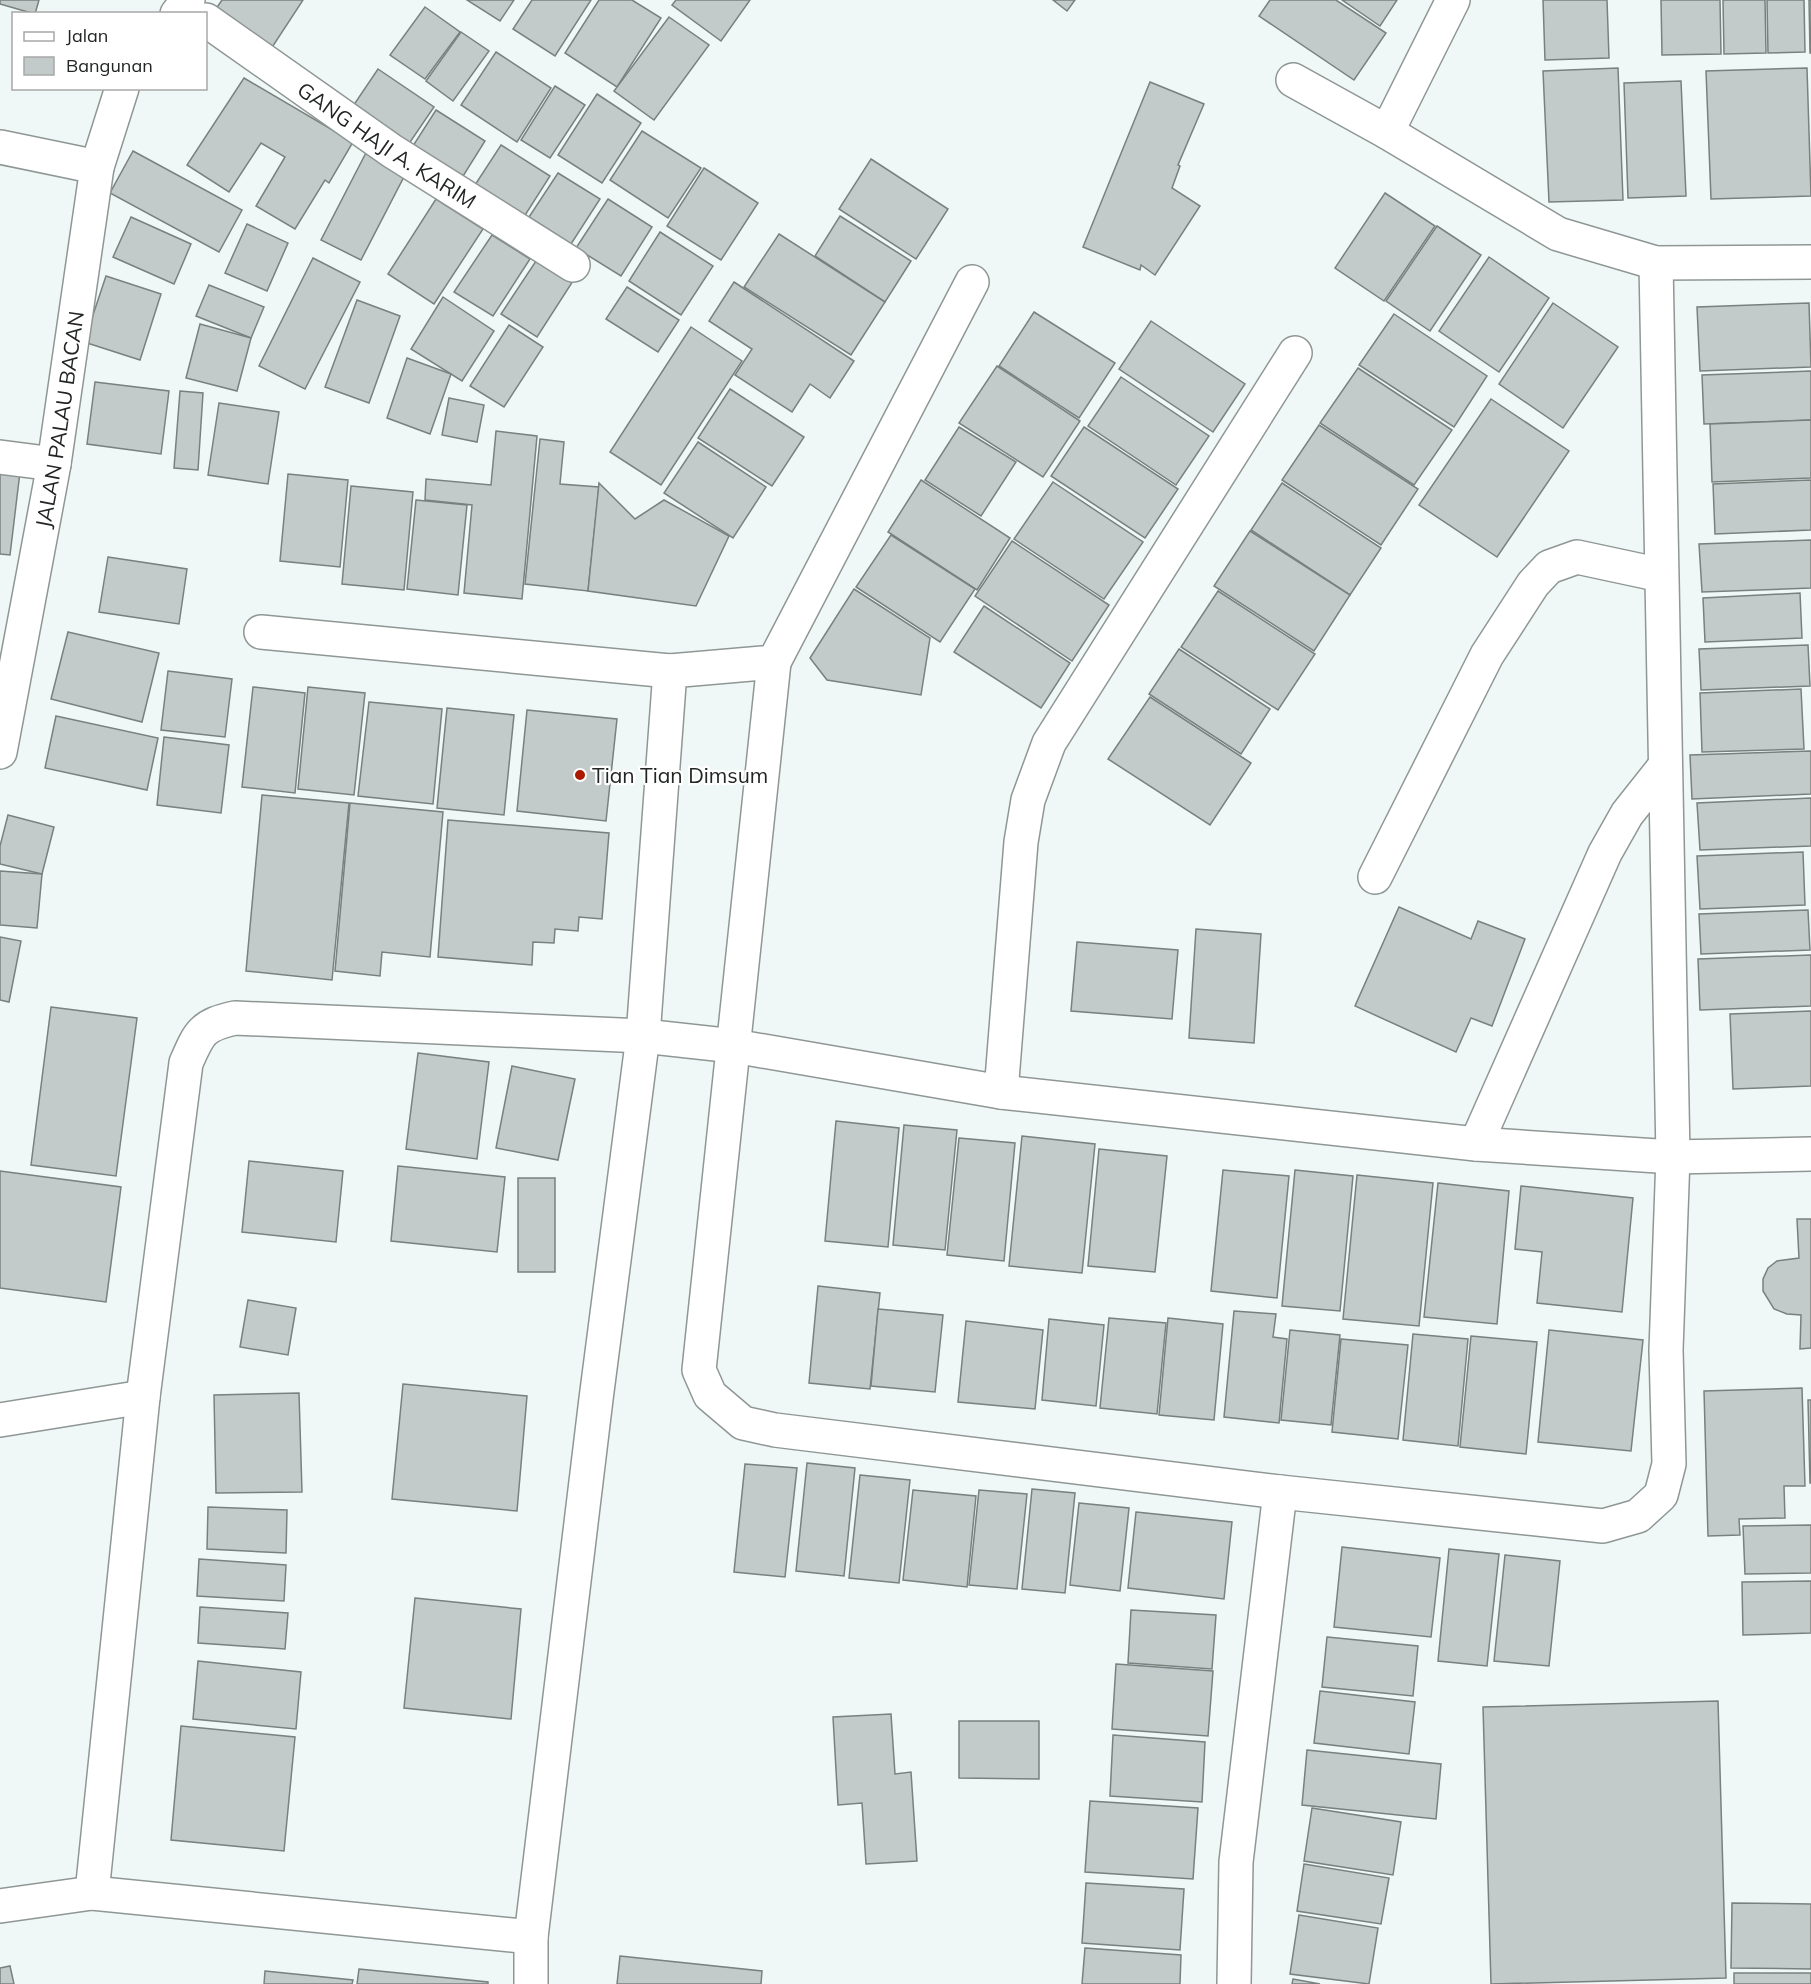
<svg xmlns="http://www.w3.org/2000/svg" width="1811" height="1984" font-family="Mulish,sans-serif">
  <style>
    .building { fill: #c3cbca; stroke: #79807e; stroke-width: 1.5 }
    .lines { fill: none; stroke-linecap: round; stroke-linejoin: round }
    .minor-casing { stroke: #8f9795; stroke-width: 36 }
    .minor { stroke: #fff; stroke-width: 33 }
    .poi-dot { fill: #aa1a00; stroke: #fff; stroke-width: 2 }
    .labels { text-anchor: middle; dominant-baseline: central; stroke-width: 4.5; stroke-linejoin: round; paint-order: stroke }
    .street-label { font-size: 21px; fill: #222524; stroke: #fff }
    .poi-label { font-size: 21px; fill: #222524; stroke: #fff; text-anchor: start }
  </style>
  <rect width="100%" height="100%" fill="#f0f8f7"/>
  <g class="building">
    <polygon points="0,0 39,0 35,14 0,4"/>
    <polygon points="222,0 303,0 269,52 211,16"/>
    <polygon points="467,0 514,0 500,21"/>
    <polygon points="532,0 591,0 555,56 513,29"/>
    <polygon points="599,0 632,0 661,18 617,87 565,53"/>
    <polygon points="676,0 750,0 721,41 672,5"/>
    <polygon points="1053,0 1075,0 1067,11"/>
    <polygon points="1270,0 1336,0 1386,33 1354,80 1259,16"/>
    <polygon points="1342,0 1397,0 1380,26"/>
    <polygon points="1543,0 1607,0 1609,58 1545,60"/>
    <polygon points="1661,0 1720,0 1721,54 1662,55"/>
    <polygon points="1723,0 1765,0 1766,53 1724,54"/>
    <polygon points="1767,0 1804,0 1805,52 1768,53"/>
    <polygon points="1809,0 1811,0 1811,53 1810,53"/>
    <polygon points="425,7 460,32 425,79 390,55"/>
    <polygon points="669,17 709,45 654,120 614,91"/>
    <polygon points="461,32 489,51 453,101 426,81"/>
    <polygon points="496,52 551,88 517,142 461,105"/>
    <polygon points="1618,68 1623,200 1549,202 1543,71"/>
    <polygon points="1807,68 1811,196 1711,199 1706,71"/>
    <polygon points="378,69 434,107 404,151 349,112"/>
    <polygon points="244,78 353,142 329,183 325,180 295,229 256,206 285,157 261,143 229,192 187,165"/>
    <polygon points="1681,81 1686,196 1628,198 1624,83"/>
    <polygon points="1150,82 1204,104 1178,165 1180,166 1172,188 1200,206 1155,275 1141,265 1140,270 1083,247"/>
    <polygon points="555,86 585,105 550,158 521,140"/>
    <polygon points="597,94 641,123 602,183 558,155"/>
    <polygon points="436,110 485,141 460,181 411,149"/>
    <polygon points="642,131 701,168 668,218 610,180"/>
    <polygon points="501,145 550,176 522,220 473,188"/>
    <polygon points="369,147 409,167 361,260 321,240"/>
    <polygon points="133,151 242,210 219,252 110,193"/>
    <polygon points="871,159 948,209 916,259 839,209"/>
    <polygon points="704,168 758,203 721,260 667,226"/>
    <polygon points="558,173 600,199 571,244 529,217"/>
    <polygon points="1385,193 1435,226 1384,301 1335,268"/>
    <polygon points="436,199 483,229 434,304 388,274"/>
    <polygon points="608,199 652,227 621,276 576,248"/>
    <polygon points="840,216 911,261 885,302 815,256"/>
    <polygon points="131,217 191,244 174,284 113,257"/>
    <polygon points="247,224 288,243 267,291 225,273"/>
    <polygon points="1437,226 1481,255 1430,331 1386,301"/>
    <polygon points="660,232 713,266 681,315 629,281"/>
    <polygon points="779,234 885,302 851,355 744,287"/>
    <polygon points="492,235 530,259 493,316 454,292"/>
    <polygon points="1489,257 1549,298 1499,372 1439,331"/>
    <polygon points="313,258 360,282 305,389 259,366"/>
    <polygon points="538,258 573,281 537,337 501,314"/>
    <polygon points="106,276 161,294 140,360 84,342"/>
    <polygon points="734,282 854,361 830,398 810,384 792,412 735,375 752,349 709,321"/>
    <polygon points="209,285 264,307 251,338 196,316"/>
    <polygon points="627,287 679,320 658,352 606,319"/>
    <polygon points="443,297 494,331 462,381 411,349"/>
    <polygon points="357,300 400,316 369,403 325,387"/>
    <polygon points="1553,303 1618,347 1563,428 1499,384"/>
    <polygon points="1809,303 1811,367 1700,371 1697,307"/>
    <polygon points="1034,312 1115,363 1079,418 999,366"/>
    <polygon points="1394,314 1487,376 1454,427 1359,365"/>
    <polygon points="1151,321 1245,384 1213,432 1119,369"/>
    <polygon points="200,324 251,338 237,391 186,378"/>
    <polygon points="509,325 543,347 504,407 470,386"/>
    <polygon points="691,327 742,361 661,485 610,452"/>
    <polygon points="407,358 451,374 430,434 387,418"/>
    <polygon points="997,366 1080,421 1043,477 959,423"/>
    <polygon points="1358,368 1452,430 1414,485 1320,423"/>
    <polygon points="1811,371 1811,420 1704,424 1702,375"/>
    <polygon points="1121,377 1209,436 1176,485 1088,426"/>
    <polygon points="95,382 169,391 161,454 87,444"/>
    <polygon points="730,389 804,437 772,486 698,438"/>
    <polygon points="180,391 203,393 198,470 174,468"/>
    <polygon points="449,398 484,405 477,442 442,435"/>
    <polygon points="1491,399 1569,451 1497,557 1419,505"/>
    <polygon points="219,403 279,412 268,484 208,475"/>
    <polygon points="1811,420 1811,478 1712,482 1710,424"/>
    <polygon points="1319,425 1418,489 1381,545 1282,480"/>
    <polygon points="959,427 1016,462 981,516 925,480"/>
    <polygon points="1084,427 1178,489 1145,538 1051,476"/>
    <polygon points="496,431 537,436 522,599 464,593 472,505 425,500 426,479 491,485"/>
    <polygon points="540,439 564,442 560,484 599,487 588,591 525,584"/>
    <polygon points="698,442 766,487 733,538 664,493"/>
    <polygon points="0,470 20,472 10,555 0,554"/>
    <polygon points="288,474 348,480 340,567 280,561"/>
    <polygon points="921,480 1010,538 977,590 888,532"/>
    <polygon points="1811,480 1811,530 1715,534 1713,484"/>
    <polygon points="1053,482 1143,542 1104,599 1014,539"/>
    <polygon points="599,483 635,519 664,500 729,536 696,606 588,591"/>
    <polygon points="1282,483 1381,548 1350,595 1251,530"/>
    <polygon points="351,486 413,492 404,590 342,584"/>
    <polygon points="416,500 467,505 458,595 407,589"/>
    <polygon points="1250,531 1350,595 1314,651 1214,586"/>
    <polygon points="891,535 975,589 940,642 856,587"/>
    <polygon points="1811,540 1811,588 1702,592 1699,544"/>
    <polygon points="1012,541 1109,605 1072,661 975,596"/>
    <polygon points="108,557 187,569 179,624 99,612"/>
    <polygon points="854,589 930,638 921,695 827,680 810,658"/>
    <polygon points="1218,591 1315,654 1278,710 1181,647"/>
    <polygon points="1800,593 1802,638 1705,642 1703,598"/>
    <polygon points="984,606 1070,663 1041,708 954,652"/>
    <polygon points="68,632 159,653 142,722 51,699"/>
    <polygon points="1808,645 1810,686 1701,690 1699,649"/>
    <polygon points="1179,649 1270,709 1241,754 1149,694"/>
    <polygon points="168,671 232,679 225,737 161,730"/>
    <polygon points="253,687 305,693 295,793 242,787"/>
    <polygon points="308,687 365,693 354,795 298,789"/>
    <polygon points="1801,689 1804,749 1702,752 1700,693"/>
    <polygon points="1150,697 1251,763 1210,825 1108,759"/>
    <polygon points="369,702 442,709 433,804 358,796"/>
    <polygon points="447,708 514,715 504,815 437,808"/>
    <polygon points="527,710 617,719 606,821 517,811"/>
    <polygon points="56,716 158,738 147,790 45,768"/>
    <polygon points="164,737 229,745 221,813 157,805"/>
    <polygon points="1811,751 1811,794 1692,799 1690,755"/>
    <polygon points="262,795 349,803 332,980 246,971"/>
    <polygon points="1811,798 1811,846 1700,850 1697,803"/>
    <polygon points="350,803 443,812 430,957 382,952 380,976 335,971"/>
    <polygon points="8,815 54,827 42,874 0,864 0,846"/>
    <polygon points="448,820 609,833 602,919 579,917 578,931 555,929 554,943 533,942 532,965 438,957"/>
    <polygon points="1803,852 1805,905 1700,909 1697,856"/>
    <polygon points="0,871 42,874 37,928 0,925"/>
    <polygon points="1399,907 1471,939 1478,921 1525,939 1492,1026 1471,1018 1456,1052 1355,1006"/>
    <polygon points="1808,910 1810,950 1701,954 1699,914"/>
    <polygon points="1196,929 1261,934 1254,1043 1189,1038"/>
    <polygon points="0,937 21,941 9,1002 0,1000"/>
    <polygon points="1077,942 1178,950 1172,1019 1071,1011"/>
    <polygon points="1811,955 1811,1006 1700,1010 1698,959"/>
    <polygon points="51,1007 137,1018 116,1176 31,1165"/>
    <polygon points="1811,1011 1811,1086 1733,1089 1730,1014"/>
    <polygon points="418,1053 489,1062 477,1159 406,1149"/>
    <polygon points="512,1066 575,1079 558,1160 496,1148"/>
    <polygon points="836,1121 899,1128 888,1247 825,1241"/>
    <polygon points="904,1125 957,1130 945,1250 893,1245"/>
    <polygon points="1022,1136 1095,1144 1082,1273 1009,1266"/>
    <polygon points="959,1138 1015,1143 1004,1261 947,1255"/>
    <polygon points="1099,1149 1167,1156 1155,1272 1088,1266"/>
    <polygon points="249,1161 343,1171 336,1242 242,1232"/>
    <polygon points="398,1166 505,1177 497,1252 391,1241"/>
    <polygon points="1223,1170 1289,1176 1277,1298 1211,1291"/>
    <polygon points="1295,1170 1353,1176 1340,1311 1282,1306"/>
    <polygon points="0,1171 121,1187 106,1302 0,1288"/>
    <polygon points="1357,1175 1433,1183 1419,1326 1343,1319"/>
    <rect x="518" y="1178" width="37" height="94"/>
    <polygon points="1438,1183 1509,1191 1497,1324 1424,1317"/>
    <polygon points="1521,1186 1633,1198 1622,1312 1537,1303 1542,1252 1515,1249"/>
    <polygon points="1797,1219 1811,1219 1811,1348 1800,1349 1801,1315 1787,1314 1774,1309 1763,1291 1763,1279 1768,1268 1777,1261 1799,1258"/>
    <polygon points="818,1286 880,1293 870,1389 809,1383"/>
    <polygon points="248,1300 296,1308 288,1355 240,1347"/>
    <polygon points="878,1309 943,1315 935,1392 871,1386"/>
    <polygon points="1234,1311 1276,1314 1273,1337 1287,1339 1279,1423 1224,1417"/>
    <polygon points="1109,1318 1166,1323 1157,1414 1100,1408"/>
    <polygon points="1168,1318 1223,1324 1214,1420 1159,1415"/>
    <polygon points="1049,1319 1104,1325 1096,1406 1042,1400"/>
    <polygon points="966,1321 1043,1330 1035,1409 958,1402"/>
    <polygon points="1290,1330 1340,1335 1331,1425 1281,1420"/>
    <polygon points="1549,1330 1643,1340 1631,1451 1538,1442"/>
    <polygon points="1413,1334 1468,1339 1458,1446 1403,1440"/>
    <polygon points="1471,1336 1537,1342 1526,1454 1460,1447"/>
    <polygon points="1341,1339 1408,1345 1398,1439 1332,1432"/>
    <polygon points="403,1384 527,1396 517,1511 392,1499"/>
    <polygon points="1802,1388 1805,1486 1784,1486 1785,1518 1739,1519 1740,1535 1708,1536 1704,1391"/>
    <polygon points="299,1393 302,1492 216,1493 214,1395"/>
    <polygon points="1808,1400 1811,1400 1811,1483 1810,1483"/>
    <polygon points="807,1463 855,1468 844,1576 796,1571"/>
    <polygon points="745,1464 797,1468 785,1577 734,1572"/>
    <polygon points="860,1475 910,1480 899,1583 849,1578"/>
    <polygon points="1032,1489 1075,1493 1065,1593 1022,1589"/>
    <polygon points="913,1490 976,1496 967,1587 903,1580"/>
    <polygon points="979,1490 1027,1494 1017,1589 969,1585"/>
    <polygon points="1079,1503 1129,1508 1120,1591 1070,1585"/>
    <polygon points="208,1507 287,1510 286,1553 207,1549"/>
    <polygon points="1136,1512 1232,1522 1224,1599 1128,1588"/>
    <polygon points="1811,1525 1811,1573 1745,1574 1743,1526"/>
    <polygon points="1342,1547 1440,1558 1431,1637 1334,1627"/>
    <polygon points="1449,1549 1499,1554 1487,1666 1438,1661"/>
    <polygon points="1505,1555 1560,1561 1549,1666 1494,1661"/>
    <polygon points="199,1559 286,1565 284,1601 197,1596"/>
    <polygon points="1811,1581 1811,1633 1743,1635 1742,1582"/>
    <polygon points="415,1598 521,1609 511,1719 404,1708"/>
    <polygon points="200,1607 288,1613 285,1649 198,1643"/>
    <polygon points="1131,1610 1216,1615 1212,1669 1128,1663"/>
    <polygon points="1327,1637 1418,1646 1413,1696 1322,1687"/>
    <polygon points="198,1661 301,1672 296,1729 193,1719"/>
    <polygon points="1116,1664 1213,1671 1208,1736 1112,1729"/>
    <polygon points="1320,1691 1415,1702 1409,1754 1314,1743"/>
    <polygon points="1718,1701 1726,1978 1491,1984 1483,1707"/>
    <polygon points="891,1714 895,1774 911,1772 917,1861 866,1864 862,1803 838,1805 833,1717"/>
    <polygon points="959,1721 1039,1721 1039,1779 959,1778"/>
    <polygon points="181,1726 295,1737 284,1851 171,1840"/>
    <polygon points="1113,1735 1205,1742 1202,1802 1110,1796"/>
    <polygon points="1307,1750 1441,1764 1436,1819 1302,1805"/>
    <polygon points="1090,1801 1198,1808 1193,1879 1085,1872"/>
    <polygon points="1312,1808 1401,1822 1393,1875 1304,1861"/>
    <polygon points="1304,1864 1389,1878 1381,1924 1297,1911"/>
    <polygon points="1086,1883 1184,1889 1180,1950 1082,1943"/>
    <polygon points="1732,1903 1811,1904 1811,1969 1731,1968"/>
    <polygon points="1299,1915 1378,1928 1369,1984 1290,1974"/>
    <polygon points="1085,1948 1181,1955 1180,1984 1082,1984"/>
    <polygon points="620,1956 762,1971 761,1984 617,1984"/>
    <polygon points="10,1966 14,1984 0,1984 0,1968"/>
    <polygon points="359,1969 488,1982 488,1984 357,1984"/>
    <polygon points="265,1971 353,1980 352,1984 264,1984"/>
    <rect x="1734" y="1973" width="77" height="11"/>
    <polygon points="1293,1979 1320,1984 1292,1984"/>
  </g>
  <g class="lines">
    <g class="minor-casing">
      <g id="minor">
        <polyline points="177,14 188,0"/>
        <path id="s1" d="M206 20 392 151 573 265"/>
        <polyline points="1293,80 1387,132 1558,234 1656,263 1811,262"/>
        <polyline points="1387,132 1453,0"/>
        <polyline points="0,147 97,167"/>
        <polyline points="0,457 54,464"/>
        <polyline points="261,632 670,671"/>
        <polyline points="774,662 699,1370 710,1395 743,1423 775,1430 1280,1492 1603,1526 1638,1516 1661,1495 1669,1464 1666,1350 1673,1157 1656,263"/>
        <path id="s2" d="M0 752 54 464 97 167 122 88"/>
        <polyline points="1375,877 1487,655 1533,584 1549,567 1577,557 1661,575"/>
        <polyline points="1001,1092 1021,842 1028,800 1049,743 1295,353"/>
        <polyline points="1476,1144 1605,853 1627,814 1665,766"/>
        <polyline points="0,1420 143,1397"/>
        <path d="M92 1893 143 1397 186 1063C199 1033 202 1025 235 1018L643 1036 734 1046 1001 1092 1476 1144 1673 1157 1811 1154"/>
        <polyline points="0,1906 92,1893 531,1937"/>
        <polyline points="531,1984 531,1937 596,1399 643,1036 670,671 774,662 972,282"/>
        <polyline points="1234,1984 1236,1862 1280,1492"/>
      </g>
    </g>
    <use href="#minor" class="minor"/>
  </g>
  <circle class="poi-dot" cx="580" cy="775" r="6"/>
  <g class="labels">
    <g class="street-label">
      <text stroke="none"><textPath href="#s1" startOffset="220">GANG HAJI A. KARIM</textPath></text>
      <text stroke="none"><textPath href="#s2" startOffset="338">JALAN PALAU BACAN</textPath></text>
    </g>
    <g class="poi-label">
      <text x="592" y="775">Tian Tian Dimsum</text>
    </g>
  </g>
  <rect x="12" y="12" width="195" height="78" fill="#ffffff" stroke="#a7a8a7" stroke-width="1.5"/>
  <rect x="24" y="32" width="30" height="9" fill="#ffffff" stroke="#a7a8a7" stroke-width="1.5"/>
  <text x="66" y="42" font-size="18" fill="#222524">Jalan</text>
  <rect x="24" y="57" width="30" height="18" fill="#c3cbca" stroke="#a7a8a7" stroke-width="1.5"/>
  <text x="66" y="72" font-size="18" fill="#222524">Bangunan</text>
</svg>
